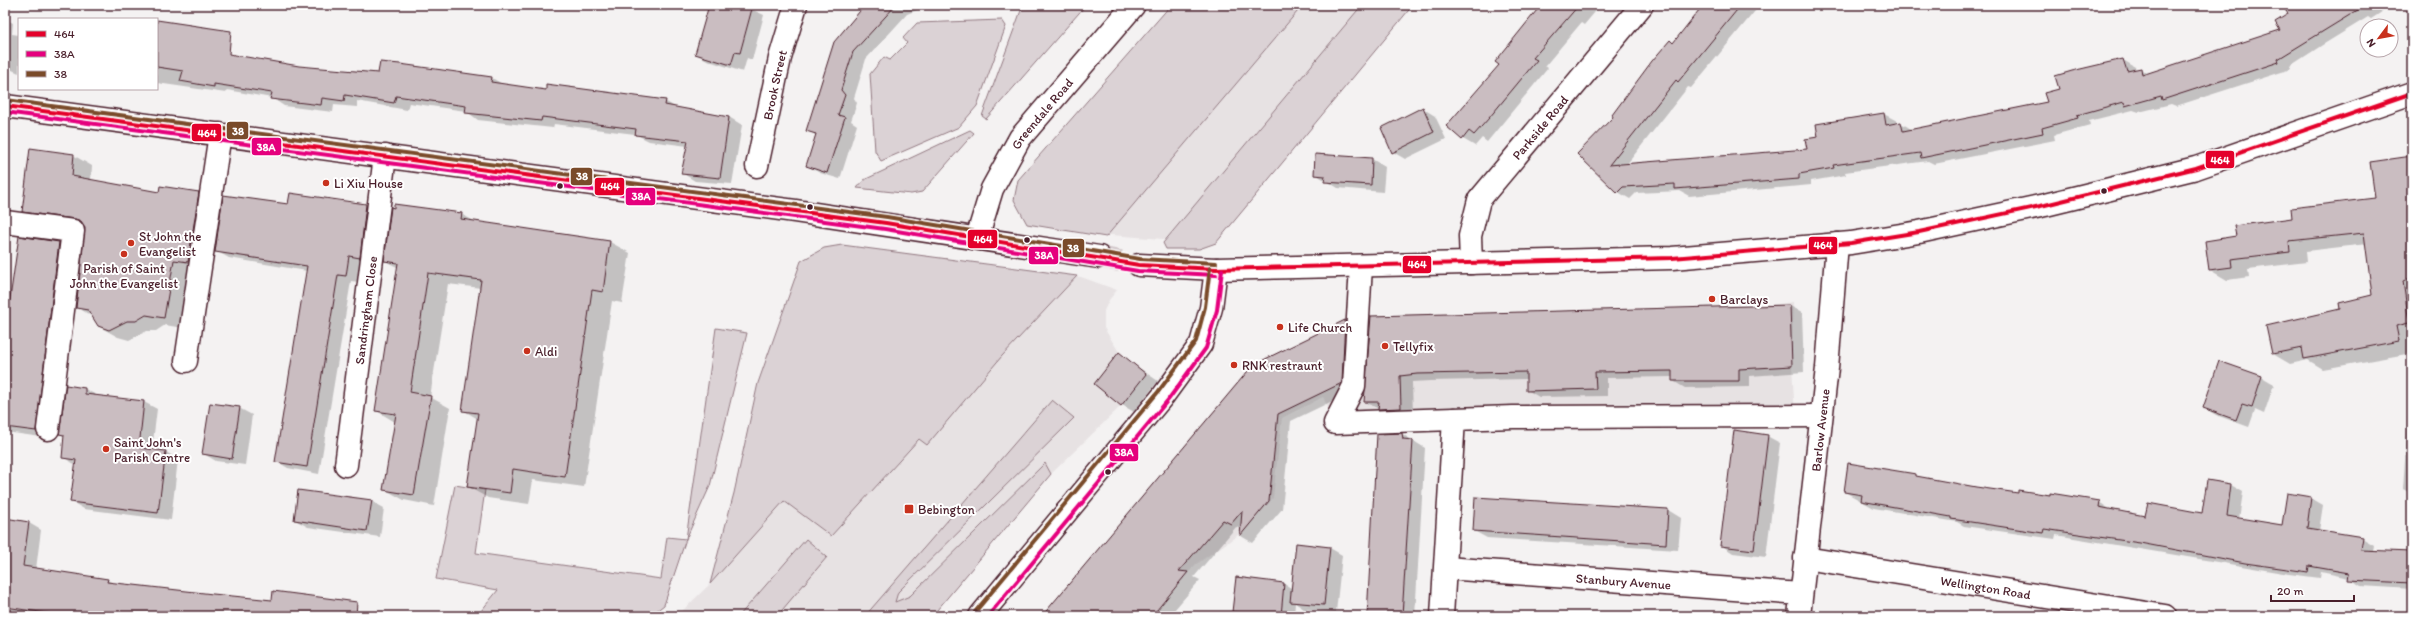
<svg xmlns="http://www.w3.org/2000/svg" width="2417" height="621" font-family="Itim,sans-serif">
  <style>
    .built { fill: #e7e2e3 }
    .green { fill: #dbd2d5; stroke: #927880 }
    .shadow { fill: #0003; fill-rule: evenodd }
    .building { fill: #cabdc1; stroke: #4a1f2b }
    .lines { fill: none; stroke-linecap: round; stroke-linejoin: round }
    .major-tunnel { stroke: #d2c8ca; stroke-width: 22; stroke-dasharray: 22 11; stroke-linecap: butt }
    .minor-casing { stroke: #4a1f2b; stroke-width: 25 }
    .major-casing { stroke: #4a1f2b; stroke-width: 25 }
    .minor { stroke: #fff; stroke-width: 22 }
    .major { stroke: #fff; stroke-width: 22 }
    .bus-1-casing { stroke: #fff; stroke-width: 7 }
    .bus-2-casing { stroke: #fff; stroke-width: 7 }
    .bus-3-casing { stroke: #fff; stroke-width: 7 }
    .bus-1 { stroke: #e4002b; stroke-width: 4 }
    .bus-2 { stroke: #e5007d; stroke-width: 4 }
    .bus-3 { stroke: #7a4b2a; stroke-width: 4 }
    .poi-dot { fill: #c8321e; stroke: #fff; stroke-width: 1.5 }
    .bus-dot { fill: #4a1f2b; stroke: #fff; stroke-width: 1.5 }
    .labels { text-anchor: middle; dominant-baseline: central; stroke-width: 4; stroke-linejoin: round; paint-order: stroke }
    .street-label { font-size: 13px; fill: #4a1f2b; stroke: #fff }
    .poi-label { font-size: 13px; fill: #4a1f2b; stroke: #fff; text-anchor: start }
    .line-badge { stroke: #fff; stroke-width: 1.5 }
    .badge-label { font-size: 11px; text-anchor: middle; font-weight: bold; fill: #fff }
  </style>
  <rect width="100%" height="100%" fill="#f4f2f2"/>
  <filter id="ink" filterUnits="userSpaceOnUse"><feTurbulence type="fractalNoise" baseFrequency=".025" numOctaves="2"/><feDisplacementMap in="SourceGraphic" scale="8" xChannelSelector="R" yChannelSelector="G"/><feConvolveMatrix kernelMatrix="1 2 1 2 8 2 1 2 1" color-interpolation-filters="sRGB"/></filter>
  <g filter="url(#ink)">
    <g class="built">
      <polygon points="1175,5 1413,5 1216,243 1058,231 1045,223"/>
      <polygon points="940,258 1081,277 1117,290 1109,300 1104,311 1104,328 1119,352 1146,374 1121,406 1051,474 932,616 677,616 710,584"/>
      <polygon points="1793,302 1792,366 1795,416 1335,423 1323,397 1282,418 1273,498 1244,531 1195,565 1152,616 1042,616 1252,365 1353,316 1763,306"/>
    </g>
    <g class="green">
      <polygon points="1023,5 1086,5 986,119 982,116"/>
      <polygon points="1171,5 1303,5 1106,237 1027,224 1014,200 1018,180"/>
      <polygon points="1362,5 1413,5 1216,243 1199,249 1166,249 1163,243"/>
      <polygon points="1002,20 1006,26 977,106 959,127 881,161 875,151 870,74 884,57 890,60 907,43 903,38 917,23"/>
      <polygon points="970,130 974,133 922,192 911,194 857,188 864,180"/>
      <polygon points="842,245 1077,276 1002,356 927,445 919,439 831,536 784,501 710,584 734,493 758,383 801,261 824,248"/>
      <polygon points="716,328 747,333 710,486 686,539 664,605 650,616 477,616 498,590 436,579 455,485 485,490 476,553 661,579 667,537 686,539"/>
      <polygon points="1052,400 1074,418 898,592 895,602 910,596 1045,463 1051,474 932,616 865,616"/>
      <polygon points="806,539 827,557 777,616 739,616"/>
    </g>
    <g class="shadow">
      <polygon points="710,5 742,5 764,15 752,60 747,58 743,72 709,61 696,54"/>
      <polygon points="866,5 930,5 907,14 866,59 854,98 857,103 851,121 857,125 840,179 820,173 807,166 817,136 807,130"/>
      <polygon points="1542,5 1600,6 1584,25 1581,23 1545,66 1548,68 1487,142 1482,138 1475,146 1463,139 1500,65"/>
      <polygon points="1704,5 1760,5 1691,88 1688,87 1627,164 1808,150 1820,138 1817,125 1884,114 1897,121 1897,124 1901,123 1913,130 2048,102 2060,90 2123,60 2135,67 2136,70 2140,69 2149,74 2281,31 2292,5 2391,6 2371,19 2368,17 2324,44 2290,66 2291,69 2176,106 2171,104 2139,112 2133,110 2089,121 2090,125 2054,135 2055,140 1934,164 1928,161 1845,172 1846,175 1811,181 1811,185 1689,196 1680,191 1636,193 1630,199 1618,192 1579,154 1615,116 1670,41 1674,43"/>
      <polygon points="5,19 13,23 12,34 19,35 19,73 5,67"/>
      <polygon points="157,21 208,27 220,35 218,54 299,67 379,74 492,78 504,85 547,91 665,101 678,109 729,117 742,125 732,184 695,181 682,173 688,146 649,141 635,134 554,124 553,128 478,120 466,111 409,103 407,110 357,101 357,107 334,105 333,112 284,106 272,98 227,90 226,93 157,83"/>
      <polygon points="1422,108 1435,116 1446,139 1405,159 1393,152"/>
      <polygon points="73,155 92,166 91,180 160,193 198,193 217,204 183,328 165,325 156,331 147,331 129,340 118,337 98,326 93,317 77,307 86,228 42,222 23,211"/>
      <polygon points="1316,155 1372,159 1385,167 1383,192 1338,188 1315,174"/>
      <polygon points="2412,157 2412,353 2323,369 2308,360 2290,364 2273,354 2341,310 2373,295 2367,244 2306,251 2307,262 2248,269 2249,277 2227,280 2210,270 2237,237 2294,219 2376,199"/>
      <polygon points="291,194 366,205 379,212 359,282 351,281 319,474 288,468 276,461 307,271 229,258 216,251 289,205"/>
      <polygon points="461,214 476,222 610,242 630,253 622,303 612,301 584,487 533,480 529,504 488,498 468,487 478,419 463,410 481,288 448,284 430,397 450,408 434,506 404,500 384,489 395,422 377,411 399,268 385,261"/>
      <polygon points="59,243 71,250 48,438 6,432 5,342"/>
      <polygon points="1790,306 1802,312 1804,372 1750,376 1750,387 1685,388 1673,381 1673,377 1607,378 1607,396 1539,397 1527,390 1527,379 1430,381 1412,382 1413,415 1391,415 1365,402 1372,317"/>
      <polygon points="1345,321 1358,328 1353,391 1291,421 1282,509 1253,543 1241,536 1241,529 1236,527 1194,577 1200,580 1169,616 1043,616 1253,366"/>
      <polygon points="1119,354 1158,381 1134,412 1122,405"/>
      <polygon points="2220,362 2262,377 2274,384 2264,414 2255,410 2249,427 2216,415 2204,408"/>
      <polygon points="67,386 85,389 98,396 144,402 157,409 152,450 166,452 178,459 171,520 84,509 72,502 76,465 63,457 65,437 60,434"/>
      <polygon points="239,408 252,415 245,465 216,461 204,454"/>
      <polygon points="2408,416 2412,417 2412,494 2403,489"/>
      <polygon points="1402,434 1425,448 1415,616 1370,616"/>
      <polygon points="1767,436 1780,443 1766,557 1733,553 1721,545"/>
      <path d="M1849 464 2018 495 2099 502 2111 510 2146 517 2203 514 2208 482 2231 485 2243 492 2239 519 2283 526 2311 498 2323 505 2319 531 2362 538 2374 545 2373 551 2412 553V589L2361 586 2349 578 2321 572 2320 578 2289 574 2056 535 2055 539 1964 526 1957 522 1874 508 1845 492ZM2361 541H2363L2361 555Z"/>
      <polygon points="1476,498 1668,510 1681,518 1678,550 1487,538 1474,531"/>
      <polygon points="371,501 384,508 380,537 308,527 295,520"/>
      <polygon points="5,519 29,523 41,530 36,569 107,580 115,584 273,601 329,616 5,616"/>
      <polygon points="1330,548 1342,555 1336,612 1304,609 1295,603 1294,616 1241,616 1233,611 1237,579 1284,584 1293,589"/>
      <polygon points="1481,615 1501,616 1481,616"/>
    </g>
    <g class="building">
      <polygon points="709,5 753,5 740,53 735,52 731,65 695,54"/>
      <polygon points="865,5 896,5 853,52 841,90 845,95 838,115 845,117 827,173 806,166 816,134 806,131 834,42"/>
      <polygon points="1541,5 1579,5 1533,58 1537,60 1489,118 1474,135 1469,131 1462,140 1446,126 1499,65 1495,62"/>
      <polygon points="1703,5 1741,5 1678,82 1676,80 1609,165 1807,149 1805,139 1818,137 1816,124 1884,113 1886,125 1901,122 1903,131 2047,102 2044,93 2059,89 2055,76 2072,71 2123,59 2127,71 2141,68 2142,75 2280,30 2275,22 2288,14 2282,5 2366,5 2278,59 2279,62 2162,100 2161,96 2125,106 2124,102 2077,115 2078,118 2042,128 2043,133 1921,158 1920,153 1833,165 1834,168 1799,174 1799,179 1675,189 1675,184 1623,187 1617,193 1577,154 1613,117 1612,115 1652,61 1670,40 1673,43"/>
      <polygon points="157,20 231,31 229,54 299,66 378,73 380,62 400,64 492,77 491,82 546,90 546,84 666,100 665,105 729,117 720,178 681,174 688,141 635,135 636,129 542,117 541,121 465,113 466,106 396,96 394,103 345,95 344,101 322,98 321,105 270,99 272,93 214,84 214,87 180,81 183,71 157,67"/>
      <polygon points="1423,107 1434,132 1392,153 1381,128"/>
      <polygon points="30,148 74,154 72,176 159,192 160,186 199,192 188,262 174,260 164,318 146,315 136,321 127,321 109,330 98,326 88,310 76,308 85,227 81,221 75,219 22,212"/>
      <polygon points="1315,154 1372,158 1371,185 1324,182 1325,176 1314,175"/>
      <polygon points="2412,156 2412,277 2403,281 2409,323 2396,326 2399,341 2304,359 2302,348 2272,354 2266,326 2340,309 2339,303 2372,295 2364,233 2289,241 2290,252 2231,259 2232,267 2209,270 2205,241 2236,236 2234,226 2292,218 2291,208 2375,198 2370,162"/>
      <polygon points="290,193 366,204 360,258 349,256 346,276 338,275 307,467 275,462 307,266 215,252 223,195 288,204"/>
      <polygon points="394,204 462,213 461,219 610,241 603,292 592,290 565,477 513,469 510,493 467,487 478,413 462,411 481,280 428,273 410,392 431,396 414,495 383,490 396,414 375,411 398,263 384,261 391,207 394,208"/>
      <polygon points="19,236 59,242 36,431 5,427 5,333"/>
      <polygon points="1790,305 1792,366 1739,369 1739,381 1672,381 1672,371 1595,372 1596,389 1526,391 1526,372 1417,374 1400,376 1401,408 1378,409 1379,402 1364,402 1371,316"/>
      <polygon points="1345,320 1342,383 1278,414 1269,501 1240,536 1242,511 1231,524 1223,520 1179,571 1188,572 1152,616 1042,616 1253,365"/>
      <polygon points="1119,352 1146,374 1121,406 1094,384"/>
      <polygon points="2219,361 2262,376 2252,407 2242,404 2236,420 2203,408"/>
      <polygon points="66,385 85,388 85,394 144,401 139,448 166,451 158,513 70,502 76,460 62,458 64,435 59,434"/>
      <polygon points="210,403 240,407 232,459 202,454"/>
      <polygon points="1734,430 1768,435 1754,550 1720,546"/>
      <polygon points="1402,433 1403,439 1413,440 1402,616 1367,616 1377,434"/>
      <polygon points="1848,463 1916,474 1916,476 1976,487 2018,493 2018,490 2050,495 2050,493 2100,501 2099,507 2145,516 2148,503 2202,513 2207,480 2231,484 2227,516 2282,525 2287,493 2311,497 2307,528 2363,537 2361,550 2412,552 2412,583 2348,580 2349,573 2309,566 2308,572 2245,563 2140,543 2044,529 2043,533 1951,519 1951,517 1861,501 1862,495 1844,492"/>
      <polygon points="298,490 372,500 367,531 294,520"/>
      <polygon points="1475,497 1668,509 1666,544 1473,531"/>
      <polygon points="5,518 29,522 23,566 108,579 107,582 213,594 272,600 273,591 357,602 356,616 68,616 5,607"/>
      <polygon points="1296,543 1330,547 1324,605 1290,602"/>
      <polygon points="1236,577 1284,583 1281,616 1232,612"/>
    </g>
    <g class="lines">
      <polyline class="major-tunnel" points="1099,257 1139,265"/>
      <g class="minor-casing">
        <g id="minor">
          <path id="s1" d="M757 166 780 58 796 5"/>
          <polyline points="5,222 73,231 48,429"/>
          <path id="s2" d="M977 238 992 189 1020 138 1134 5"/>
          <path id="s3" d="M1471 263 1470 236 1479 200 1642 5"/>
          <polyline points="1361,266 1354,386 1335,423 1513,417 1821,416"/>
          <polyline points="186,361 220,134"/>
          <path id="s4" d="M346 465 385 156"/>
          <path id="s5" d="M1805 558 2165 616"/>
          <path id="s6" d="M1446 568 1801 594"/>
          <polyline points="1442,616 1454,419"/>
          <path id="s7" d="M1799 616 1827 368 1837 244"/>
        </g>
      </g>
      <g class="major-casing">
        <g id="major">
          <polyline points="5,106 795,211 1099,257"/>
          <polyline points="1139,265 1216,269 1672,258 1851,243 1919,232 2045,205 2196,168 2412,93"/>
          <polyline points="980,616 1163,396 1201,344 1211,308 1216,269"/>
        </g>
      </g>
      <use href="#minor" class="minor"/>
      <use href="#major" class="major"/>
      <g class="bus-1-casing">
        <polyline id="bus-1" points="5,106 886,223 1139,265 1216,269 1672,258 1851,243 1919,232 2045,205 2196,168 2412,93"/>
      </g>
      <g class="bus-2-casing">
        <g id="bus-2">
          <polyline points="5,112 885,229 1138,271 1216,275"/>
          <polyline points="988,616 1168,400 1206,348 1217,310 1222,270"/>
        </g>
      </g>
      <g class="bus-3-casing">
        <g id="bus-3">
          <polyline points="6,100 887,217 1140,259 1216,263"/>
          <polyline points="975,612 1158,392 1196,341 1205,307 1210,268"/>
        </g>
      </g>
      <use href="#bus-1" class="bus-1"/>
      <use href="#bus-2" class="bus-2"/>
      <use href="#bus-3" class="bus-3"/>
    </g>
  </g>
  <g class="poi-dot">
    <circle cx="326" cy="183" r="4"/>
    <circle cx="131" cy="243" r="4"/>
    <circle cx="124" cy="254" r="4"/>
    <circle cx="1712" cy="299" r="4"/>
    <circle cx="1280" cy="327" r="4"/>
    <circle cx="1385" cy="346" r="4"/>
    <circle cx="527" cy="351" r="4"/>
    <circle cx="1234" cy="365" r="4"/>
    <circle cx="106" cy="449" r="4"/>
    <rect x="904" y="504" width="10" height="10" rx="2"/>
  </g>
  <g class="bus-dot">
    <circle cx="560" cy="186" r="3.5"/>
    <circle cx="2104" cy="191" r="3.5"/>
    <circle cx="810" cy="207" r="3.5"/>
    <circle cx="1027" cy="240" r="3.5"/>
    <circle cx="1108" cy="472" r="3.5"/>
  </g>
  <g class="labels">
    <g class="street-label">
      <text stroke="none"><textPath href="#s1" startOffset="83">Brook Street</textPath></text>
      <text stroke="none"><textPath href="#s2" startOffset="142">Greendale Road</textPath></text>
      <text stroke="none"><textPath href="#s3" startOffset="159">Parkside Road</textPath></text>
      <text stroke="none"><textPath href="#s4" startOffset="156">Sandringham Close</textPath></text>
      <text stroke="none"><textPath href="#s7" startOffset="187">Barlow Avenue</textPath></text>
      <text stroke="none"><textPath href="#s6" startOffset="178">Stanbury Avenue</textPath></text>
      <text stroke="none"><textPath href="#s5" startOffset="183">Wellington Road</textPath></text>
    </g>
    <g class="poi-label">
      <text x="334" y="183">Li Xiu House</text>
      <text x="139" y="236">St John the<tspan x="139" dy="15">Evangelist</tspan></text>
      <text x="124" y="268" text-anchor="middle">Parish of Saint<tspan x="124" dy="15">John the Evangelist</tspan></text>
      <text x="1720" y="299">Barclays</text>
      <text x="1288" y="327">Life Church</text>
      <text x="1393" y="346">Tellyfix</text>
      <text x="535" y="351">Aldi</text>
      <text x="1242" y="365">RNK restraunt</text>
      <text x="114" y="442">Saint John's<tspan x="114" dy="15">Parish Centre</tspan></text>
      <text x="918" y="509">Bebington</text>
    </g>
  </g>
  <g class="line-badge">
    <rect x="226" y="121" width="23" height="19" rx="4" fill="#7a4b2a"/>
    <rect x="191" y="123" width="31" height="19" rx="4" fill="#e4002b"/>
    <rect x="251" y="137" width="31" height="19" rx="4" fill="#e5007d"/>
    <rect x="2205" y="150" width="30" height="19" rx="4" fill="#e4002b"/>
    <rect x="570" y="167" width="23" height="19" rx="4" fill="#7a4b2a"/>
    <rect x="594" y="177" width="31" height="19" rx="4" fill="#e4002b"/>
    <rect x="625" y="187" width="31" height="19" rx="4" fill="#e5007d"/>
    <rect x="967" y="229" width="31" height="20" rx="4" fill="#e4002b"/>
    <rect x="1808" y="236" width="30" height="19" rx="4" fill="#e4002b"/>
    <rect x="1062" y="238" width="23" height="20" rx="4" fill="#7a4b2a"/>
    <rect x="1028" y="246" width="31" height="19" rx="4" fill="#e5007d"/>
    <rect x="1402" y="255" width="30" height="19" rx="4" fill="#e4002b"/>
    <rect x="1109" y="443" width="30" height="19" rx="4" fill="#e5007d"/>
  </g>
  <g class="badge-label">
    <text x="238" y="135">38</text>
    <text x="207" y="137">464</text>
    <text x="266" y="151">38A</text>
    <text x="2220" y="164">464</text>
    <text x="582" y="180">38</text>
    <text x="610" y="190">464</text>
    <text x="641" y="200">38A</text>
    <text x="983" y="243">464</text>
    <text x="1823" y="249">464</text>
    <text x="1073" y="252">38</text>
    <text x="1044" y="259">38A</text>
    <text x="1417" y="268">464</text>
    <text x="1124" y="456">38A</text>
  </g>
  <rect width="2417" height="621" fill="none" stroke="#fff" stroke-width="20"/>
  <rect x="10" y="10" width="2397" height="601" fill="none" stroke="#4a1f2b" stroke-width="1.5" filter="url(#ink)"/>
  <rect x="18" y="18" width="140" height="72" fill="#ffffff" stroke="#b7a5aa"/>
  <rect x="26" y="31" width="20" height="6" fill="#e4002b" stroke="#b7a5aa"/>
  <text x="54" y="38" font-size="12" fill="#4a1f2b">464</text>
  <rect x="26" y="51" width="20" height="6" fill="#e5007d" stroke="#b7a5aa"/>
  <text x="54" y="58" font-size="12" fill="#4a1f2b">38A</text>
  <rect x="26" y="71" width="20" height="6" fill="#7a4b2a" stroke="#b7a5aa"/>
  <text x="54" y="78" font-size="12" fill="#4a1f2b">38</text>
  <g transform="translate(2379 38) rotate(238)"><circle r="19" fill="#ffffff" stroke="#b7a5aa"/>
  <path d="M0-3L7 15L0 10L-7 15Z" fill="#c8321e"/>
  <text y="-6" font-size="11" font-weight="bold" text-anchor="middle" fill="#4a1f2b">N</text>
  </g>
  <path d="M2271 595v6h83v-6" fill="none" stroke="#4a1f2b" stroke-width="2"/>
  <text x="2277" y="595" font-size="12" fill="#4a1f2b" stroke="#ffffff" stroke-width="3" paint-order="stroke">20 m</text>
</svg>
